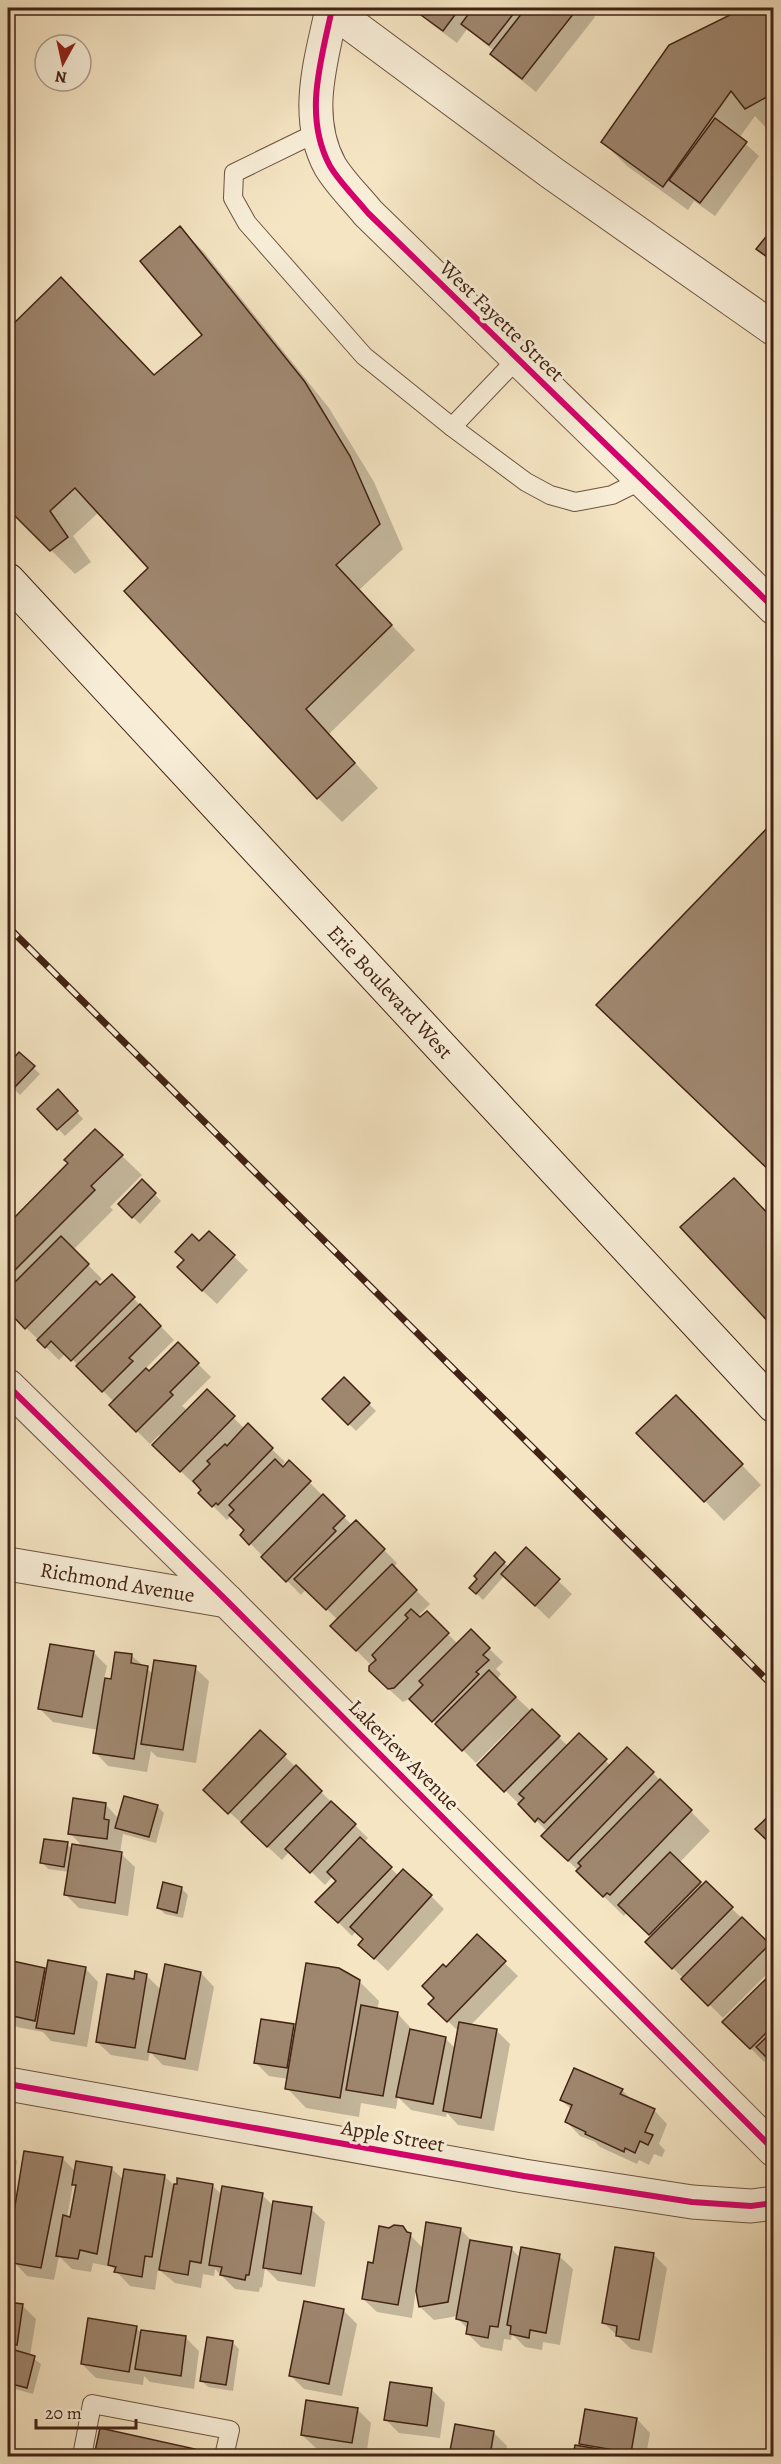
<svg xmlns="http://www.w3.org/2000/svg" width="781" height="2464" font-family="Alegreya,serif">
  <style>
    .shadow { fill: #0003; fill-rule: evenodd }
    .building { fill: #9f876f; stroke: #412214; stroke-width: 1.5 }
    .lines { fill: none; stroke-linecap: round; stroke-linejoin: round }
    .service-casing { stroke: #6e5340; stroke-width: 20 }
    .minor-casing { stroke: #6e5340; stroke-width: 35 }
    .tertiary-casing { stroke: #6e5340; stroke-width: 35 }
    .secondary-casing { stroke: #412214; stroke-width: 35 }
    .service { stroke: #f8eed8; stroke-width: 18 }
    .minor { stroke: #f8eed8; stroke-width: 33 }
    .tertiary { stroke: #f8eed8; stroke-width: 33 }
    .secondary { stroke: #f8eed8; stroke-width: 33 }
    .rail-casing { stroke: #412214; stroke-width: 7 }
    .rail { stroke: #f8eed8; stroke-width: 4.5; stroke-dasharray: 14; stroke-linecap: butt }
    .cycleway-casing { stroke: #f8eed8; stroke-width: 10 }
    .cycleway { stroke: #d6006c; stroke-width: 6 }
    .labels { text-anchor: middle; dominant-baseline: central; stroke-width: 6; stroke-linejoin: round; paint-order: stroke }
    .street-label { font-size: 21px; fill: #412214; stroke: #f8eed8 }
  </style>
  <rect width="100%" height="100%" fill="#f5e5c3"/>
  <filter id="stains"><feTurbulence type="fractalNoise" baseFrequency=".00333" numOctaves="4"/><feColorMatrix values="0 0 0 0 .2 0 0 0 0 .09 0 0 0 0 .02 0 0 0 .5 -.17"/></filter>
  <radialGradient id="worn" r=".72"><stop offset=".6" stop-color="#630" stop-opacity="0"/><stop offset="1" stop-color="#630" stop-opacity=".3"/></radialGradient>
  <g class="shadow">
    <polygon points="105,8 118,8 114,13"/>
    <polygon points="418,8 586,8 595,17 536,92 505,67 492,54 494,51 467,29 457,43 430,23 416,9"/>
    <polygon points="747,8 774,8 774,130 770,132 755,116 739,138 759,156 715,216 694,201 688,210 627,166 603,142 670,47"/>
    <polygon points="8,13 12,17 8,24"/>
    <polygon points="180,228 204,252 329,408 374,482 403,549 359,590 415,650 329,734 378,788 342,822 318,798 150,568 99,512 73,536 91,562 75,574 8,507 8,491 13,486 8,482 8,331 61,279 155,377 204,335"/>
    <polygon points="19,1054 40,1074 20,1095 8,1083 8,1066"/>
    <polygon points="65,1098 83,1119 65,1136 39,1109"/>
    <polygon points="122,1156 142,1175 110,1207 113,1210 73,1250 102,1279 96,1284 100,1287 112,1276 174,1340 145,1369 149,1373 178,1344 211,1377 182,1406 188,1411 207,1392 245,1429 248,1426 285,1462 281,1467 283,1469 290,1463 353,1526 356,1522 397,1563 393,1568 430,1604 417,1617 420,1620 426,1613 458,1644 471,1631 503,1662 496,1669 501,1674 497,1679 568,1746 579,1735 611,1766 653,1773 710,1831 679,1863 703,1886 706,1883 774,1950 774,1967 723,2018 647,1942 653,1937 627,1912 624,1916 597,1890 544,1836 548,1832 479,1765 522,1722 519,1720 476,1763 411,1698 403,1702 384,1685 372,1666 332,1626 338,1620 306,1589 301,1595 242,1535 246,1530 231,1516 227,1520 200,1493 204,1490 196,1482 194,1484 154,1445 162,1437 159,1435 150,1444 111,1405 114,1402 66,1353 59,1360 11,1313 8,1314 8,1218 11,1222"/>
    <polygon points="142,1181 161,1201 140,1224 120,1204"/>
    <polygon points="209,1233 248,1270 217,1304 192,1281 199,1243"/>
    <polygon points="344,1379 376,1411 356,1431 324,1399"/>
    <polygon points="695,1416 761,1485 724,1521 705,1501"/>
    <polygon points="526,1550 572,1594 549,1619 504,1576 483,1600 471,1588 495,1554 509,1567"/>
    <polygon points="93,1652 107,1666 104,1679 112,1680 131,1655 153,1674 195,1668 209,1681 196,1763 157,1757 151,1751 147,1772 108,1766 95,1752 98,1730 53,1722 40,1709"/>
    <polygon points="260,1732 368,1838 364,1843 399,1876 431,1896 444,1909 388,1971 360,1945 365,1939 356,1931 352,1936 318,1902 338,1881 333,1876 325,1885 290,1851 282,1860 205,1790"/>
    <polygon points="105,1804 119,1819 157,1806 164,1813 156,1843 123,1834 120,1853 135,1867 128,1916 79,1908 66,1895 69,1872 48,1869 42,1862 67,1844 72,1849 84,1848 70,1833"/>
    <polygon points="181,1888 188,1895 183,1918 165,1914 158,1908"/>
    <polygon points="477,1936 518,1976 470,2026 496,2030 510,2044 494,2131 458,2125 447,2113 446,2117 411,2110 398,2097 396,2109 361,2103 359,2117 306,2108 287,2088 288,2079 269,2076 255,2062 293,2026 297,2029 359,1981 379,2001 377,2010 397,2013 410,2027 410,2031 445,2038 456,2049 459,2032 444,2017 436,1998 446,1969"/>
    <polygon points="8,1962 44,1969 47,1972 85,1968 98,1982 87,2047 51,2041 43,2032 17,2027 8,2018"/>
    <polygon points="201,1973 214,1987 198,2071 163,2065 150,2052 148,2061 111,2055 97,2042 135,1980 146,1975 161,1990"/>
    <polygon points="774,1973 774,2063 768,2058 764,2062 725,2022"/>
    <polygon points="622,2090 633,2101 654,2110 667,2124 659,2144 665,2150 662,2157 654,2154 649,2165 639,2160 637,2164 600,2147 595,2142 580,2136 567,2122 572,2110 561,2100"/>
    <polygon points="8,2152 17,2161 8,2217"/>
    <path d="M62 2158 76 2172 111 2168 124 2180 164 2176 174 2185 178 2186 179 2180 213 2186 222 2195H262L274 2206 311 2209 325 2222 315 2287 278 2281 265 2268 262 2288 260 2287 259 2292 235 2289 215 2269 214 2276 203 2274 201 2288 175 2283 158 2269 155 2290 130 2286 112 2267 93 2263 91 2272 72 2269 59 2256 54 2280 27 2276 14 2262 15 2253 9 2247ZM73 2184 77 2188 71 2219 67 2218Z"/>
    <polygon points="402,2227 423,2248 461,2230 473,2242 511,2248 520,2258 559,2256 573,2269 560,2345 543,2342 542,2350 525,2347 512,2334 511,2340 504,2339 502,2351 481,2347 467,2333 468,2329 458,2319 458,2316 434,2320 420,2307 416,2289 412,2318 377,2312 363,2299 374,2265 389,2230"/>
    <polygon points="654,2255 667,2268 652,2353 631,2349 603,2322"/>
    <polygon points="8,2303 22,2305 36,2319 30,2356 41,2364 33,2394 8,2387"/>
    <polygon points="343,2310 357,2324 342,2396 304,2389 291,2376"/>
    <polygon points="136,2327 141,2333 186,2338 199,2351 194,2389 150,2382 144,2376 143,2385 96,2378 82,2364"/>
    <polygon points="233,2343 239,2349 233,2391 208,2387 201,2380"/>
    <polygon points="431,2389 445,2403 440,2438 399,2433 386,2420"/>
    <polygon points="357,2409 371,2423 366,2456 316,2448 302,2435"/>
    <polygon points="637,2419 650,2433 646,2456 575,2456 577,2447 585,2449 580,2444"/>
    <polygon points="456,2426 494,2433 507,2446 505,2456 451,2456"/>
    <polygon points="101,2430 195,2450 201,2456 96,2456"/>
  </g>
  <g class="building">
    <polygon points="416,8 460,8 443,31 414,10"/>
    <polygon points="473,8 518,8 489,45 461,24"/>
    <polygon points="526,8 578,8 522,79 490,54"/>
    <polygon points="744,8 774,8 774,93 745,109 731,91 663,187 601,142 669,45"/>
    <polygon points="715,118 747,142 700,203 669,180"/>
    <polygon points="180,226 305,382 350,456 380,524 336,565 392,625 306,709 355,763 317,799 124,591 148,568 75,488 50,511 68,537 50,551 8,509 8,489 13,484 8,479 8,329 61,277 154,375 202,335 140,261"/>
    <polygon points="774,227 774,262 756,249"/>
    <polygon points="774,821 774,1175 596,1005"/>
    <polygon points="19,1052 35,1066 12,1090 8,1085 8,1064"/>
    <polygon points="58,1089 78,1111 57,1130 37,1109"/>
    <polygon points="95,1129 123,1155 91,1186 95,1190 8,1277 8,1224 68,1163 64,1160"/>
    <polygon points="734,1178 774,1220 774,1328 680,1227"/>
    <polygon points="142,1179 156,1193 132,1218 118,1204"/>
    <polygon points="209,1231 235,1255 202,1291 177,1267 184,1260 175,1252 192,1234 199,1241"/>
    <polygon points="61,1236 89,1264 25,1329 8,1311 8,1289"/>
    <polygon points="112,1274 135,1297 71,1361 51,1341 45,1348 37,1340 96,1281 100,1285"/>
    <polygon points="140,1304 161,1326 129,1358 133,1361 102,1392 76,1366"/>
    <polygon points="178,1342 199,1363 170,1392 173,1395 136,1432 109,1405 146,1368 149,1371"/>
    <polygon points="344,1377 370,1403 348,1425 322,1399"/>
    <polygon points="207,1389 235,1416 180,1472 152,1445"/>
    <polygon points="676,1395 743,1464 704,1502 636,1433"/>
    <polygon points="248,1423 273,1448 218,1505 216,1503 212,1507 198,1493 201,1490 193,1481 210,1464 207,1461 225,1444 227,1446"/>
    <polygon points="275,1459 283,1467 289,1460 311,1481 249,1545 240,1535 244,1530 229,1515 234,1510 229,1505"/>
    <polygon points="323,1494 345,1516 333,1528 336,1531 286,1582 261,1557"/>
    <polygon points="356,1520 385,1549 326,1610 294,1579"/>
    <polygon points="526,1547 560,1579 535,1606 501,1574"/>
    <polygon points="495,1552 505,1562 476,1594 469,1588 477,1579 474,1576"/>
    <polygon points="392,1564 417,1590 356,1651 330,1626"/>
    <polygon points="411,1609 420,1617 427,1611 449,1633 394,1688 388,1689 369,1671 369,1666 376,1660 372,1655 408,1618 405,1615"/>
    <polygon points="471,1629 490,1648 483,1655 489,1660 476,1672 479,1674 432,1722 409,1699 423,1685 419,1681"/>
    <polygon points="50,1644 94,1651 82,1717 38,1709"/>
    <polygon points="115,1652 132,1654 131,1663 148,1666 134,1759 93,1753 105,1678 111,1679"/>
    <polygon points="154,1660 196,1666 183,1750 141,1744"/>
    <polygon points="489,1670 516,1697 462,1751 435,1724"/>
    <polygon points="532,1709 560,1736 504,1792 477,1765"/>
    <polygon points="260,1730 286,1754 228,1814 203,1790"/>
    <polygon points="579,1733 607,1759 544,1823 538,1818 535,1822 518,1804 524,1798 519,1794"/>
    <polygon points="627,1747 654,1772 568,1861 541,1836"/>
    <polygon points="296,1765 322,1791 267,1847 241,1822"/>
    <polygon points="660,1779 692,1810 610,1895 607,1893 603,1897 576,1871 581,1866 578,1863"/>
    <polygon points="124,1796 158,1805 149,1837 115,1828"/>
    <polygon points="73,1798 106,1803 104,1819 109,1820 107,1839 68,1834"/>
    <polygon points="331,1801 356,1824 310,1873 285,1849"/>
    <polygon points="774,1811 774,1847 755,1829"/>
    <polygon points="360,1837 392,1867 338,1923 315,1902 336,1881 327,1872"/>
    <polygon points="44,1839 68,1842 64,1867 40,1863"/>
    <polygon points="72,1844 122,1852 115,1903 64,1895"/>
    <polygon points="670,1852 701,1882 649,1935 618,1905"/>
    <polygon points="403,1869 432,1895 374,1959 358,1945 363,1939 350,1927"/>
    <polygon points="706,1881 733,1907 672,1969 645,1942"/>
    <polygon points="163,1882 182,1887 177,1913 157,1908"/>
    <polygon points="742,1917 770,1944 708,2006 681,1979"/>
    <polygon points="477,1934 506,1961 447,2022 428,2004 434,1998 422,1986 443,1964 446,1967"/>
    <polygon points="8,1960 45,1968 35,2021 8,2015"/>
    <polygon points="48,1960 86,1967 74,2034 36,2028"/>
    <polygon points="306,1963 339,1968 360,1980 340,2098 285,2089"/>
    <polygon points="165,1964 201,1972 185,2059 148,2052"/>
    <polygon points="135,1971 147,1974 135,2048 96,2042 107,1974 134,1979"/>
    <polygon points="774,1971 774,2025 750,2049 722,2022"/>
    <polygon points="361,2005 398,2012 383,2096 346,2090"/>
    <polygon points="261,2019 294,2024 287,2068 254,2063"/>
    <polygon points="459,2022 497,2029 481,2118 443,2111"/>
    <polygon points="410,2029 446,2037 433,2104 396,2097"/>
    <polygon points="774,2030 774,2065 756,2047"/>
    <polygon points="574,2068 623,2089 620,2094 655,2109 645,2132 653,2135 648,2145 640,2141 635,2153 625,2148 624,2152 585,2134 586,2132 565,2122 572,2105 560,2100"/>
    <polygon points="24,2151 63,2157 41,2268 12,2263 14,2249 8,2248"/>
    <polygon points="76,2161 112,2167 97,2254 80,2250 78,2259 56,2256 63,2215 70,2217 76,2185 72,2185"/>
    <polygon points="124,2169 165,2175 152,2257 145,2256 142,2277 114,2272 116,2267 108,2265"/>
    <polygon points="177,2178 213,2184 201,2263 190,2261 188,2275 159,2270 174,2184 177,2184"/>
    <polygon points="222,2186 263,2193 249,2275 246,2275 245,2280 220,2275 222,2267 209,2265"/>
    <polygon points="273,2201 312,2207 301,2274 263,2268"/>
    <polygon points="426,2222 461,2228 448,2302 419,2307 416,2291"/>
    <polygon points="394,2225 403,2226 407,2232 411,2233 398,2305 362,2299 368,2262 373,2263 379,2226 389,2228"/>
    <polygon points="470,2240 512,2247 498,2327 490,2326 488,2338 466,2334 468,2322 456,2319"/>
    <polygon points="521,2247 560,2254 546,2333 530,2330 529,2338 510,2334 511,2326 507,2325"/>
    <polygon points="615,2247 654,2253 639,2340 616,2336 617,2326 602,2323"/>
    <polygon points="304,2301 344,2309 329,2384 289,2376"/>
    <polygon points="8,2302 23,2304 17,2345 8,2343"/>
    <polygon points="88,2318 137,2326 129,2372 81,2364"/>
    <polygon points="141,2330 186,2336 181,2376 135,2369"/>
    <polygon points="207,2337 233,2341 226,2385 200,2381"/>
    <polygon points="8,2348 35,2356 27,2388 8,2383"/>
    <polygon points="390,2382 432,2388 427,2426 384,2420"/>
    <polygon points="306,2400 358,2408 352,2443 301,2435"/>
    <polygon points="585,2409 637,2418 631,2453 579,2444"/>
    <polygon points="455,2424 494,2431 490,2456 449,2456"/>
    <polygon points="100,2428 195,2449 194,2456 94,2456"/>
    <polygon points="575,2445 638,2456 573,2456"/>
  </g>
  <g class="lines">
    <g class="service-casing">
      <g id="service">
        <polyline points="318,132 234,173 233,198 247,223 364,356 452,427 526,482 550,495 575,502 612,495 642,480"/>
        <polyline points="452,427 517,359"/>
        <polyline points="82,2456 92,2404 230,2430 224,2456"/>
      </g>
    </g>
    <g class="minor-casing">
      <g id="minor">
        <polyline points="8,1386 227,1601 774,2150"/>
        <path id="s1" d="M8 1564 227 1601"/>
        <polyline points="8,2084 524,2176 692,2202 751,2206 774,2203"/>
      </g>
    </g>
    <g class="tertiary-casing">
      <g id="tertiary">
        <polyline points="329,8 552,173 774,329"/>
        <path d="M332 9C321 61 303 116 330 166 340 183 356 198 368 213L774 608"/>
      </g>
    </g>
    <g class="secondary-casing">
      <g id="secondary">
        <path id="s2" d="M8 580 774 1406"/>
      </g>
    </g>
    <use href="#service" class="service"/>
    <use href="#minor" class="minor"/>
    <use href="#tertiary" class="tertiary"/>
    <use href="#secondary" class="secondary"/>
    <g class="rail-casing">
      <polyline id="rail" points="8,927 774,1687"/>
    </g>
    <use href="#rail" class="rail"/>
    <g class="cycleway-casing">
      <g id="cycleway">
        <path d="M329 8 332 9C321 61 303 116 330 166 340 183 356 198 368 213L774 608"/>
        <polyline points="8,1386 227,1601 774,2150"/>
        <polyline points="8,2084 524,2176 692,2202 751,2206 774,2203"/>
      </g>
    </g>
    <use href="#cycleway" class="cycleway"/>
  </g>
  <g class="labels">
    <g class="street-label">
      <text transform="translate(502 321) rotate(44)">West Fayette Street</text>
      <text stroke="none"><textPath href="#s2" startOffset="562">Erie Boulevard West</textPath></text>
      <text stroke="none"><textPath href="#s1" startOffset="111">Richmond Avenue</textPath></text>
      <text transform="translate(404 1755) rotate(45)">Lakeview Avenue</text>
      <text transform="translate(393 2136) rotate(10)">Apple Street</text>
    </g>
  </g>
  <rect width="781" height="2464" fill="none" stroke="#f5e5c3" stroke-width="30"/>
  <rect x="9" y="9" width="763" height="2446" fill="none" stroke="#412214" stroke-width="3"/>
  <rect x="15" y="15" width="751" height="2434" fill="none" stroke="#412214" stroke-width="1.5"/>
  <g transform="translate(63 63) rotate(188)"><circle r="28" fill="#f8eed8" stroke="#af9c8a" stroke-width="1.5"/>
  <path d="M0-4.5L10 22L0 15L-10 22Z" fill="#8f2418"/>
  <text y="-9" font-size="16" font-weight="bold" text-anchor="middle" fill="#412214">N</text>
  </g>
  <path d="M36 2419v9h100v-9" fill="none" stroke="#412214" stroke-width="3"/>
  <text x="45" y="2419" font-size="18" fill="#412214" stroke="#f8eed8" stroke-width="4.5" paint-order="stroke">20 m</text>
  <rect width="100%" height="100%" filter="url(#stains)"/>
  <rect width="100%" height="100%" fill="url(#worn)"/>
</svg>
